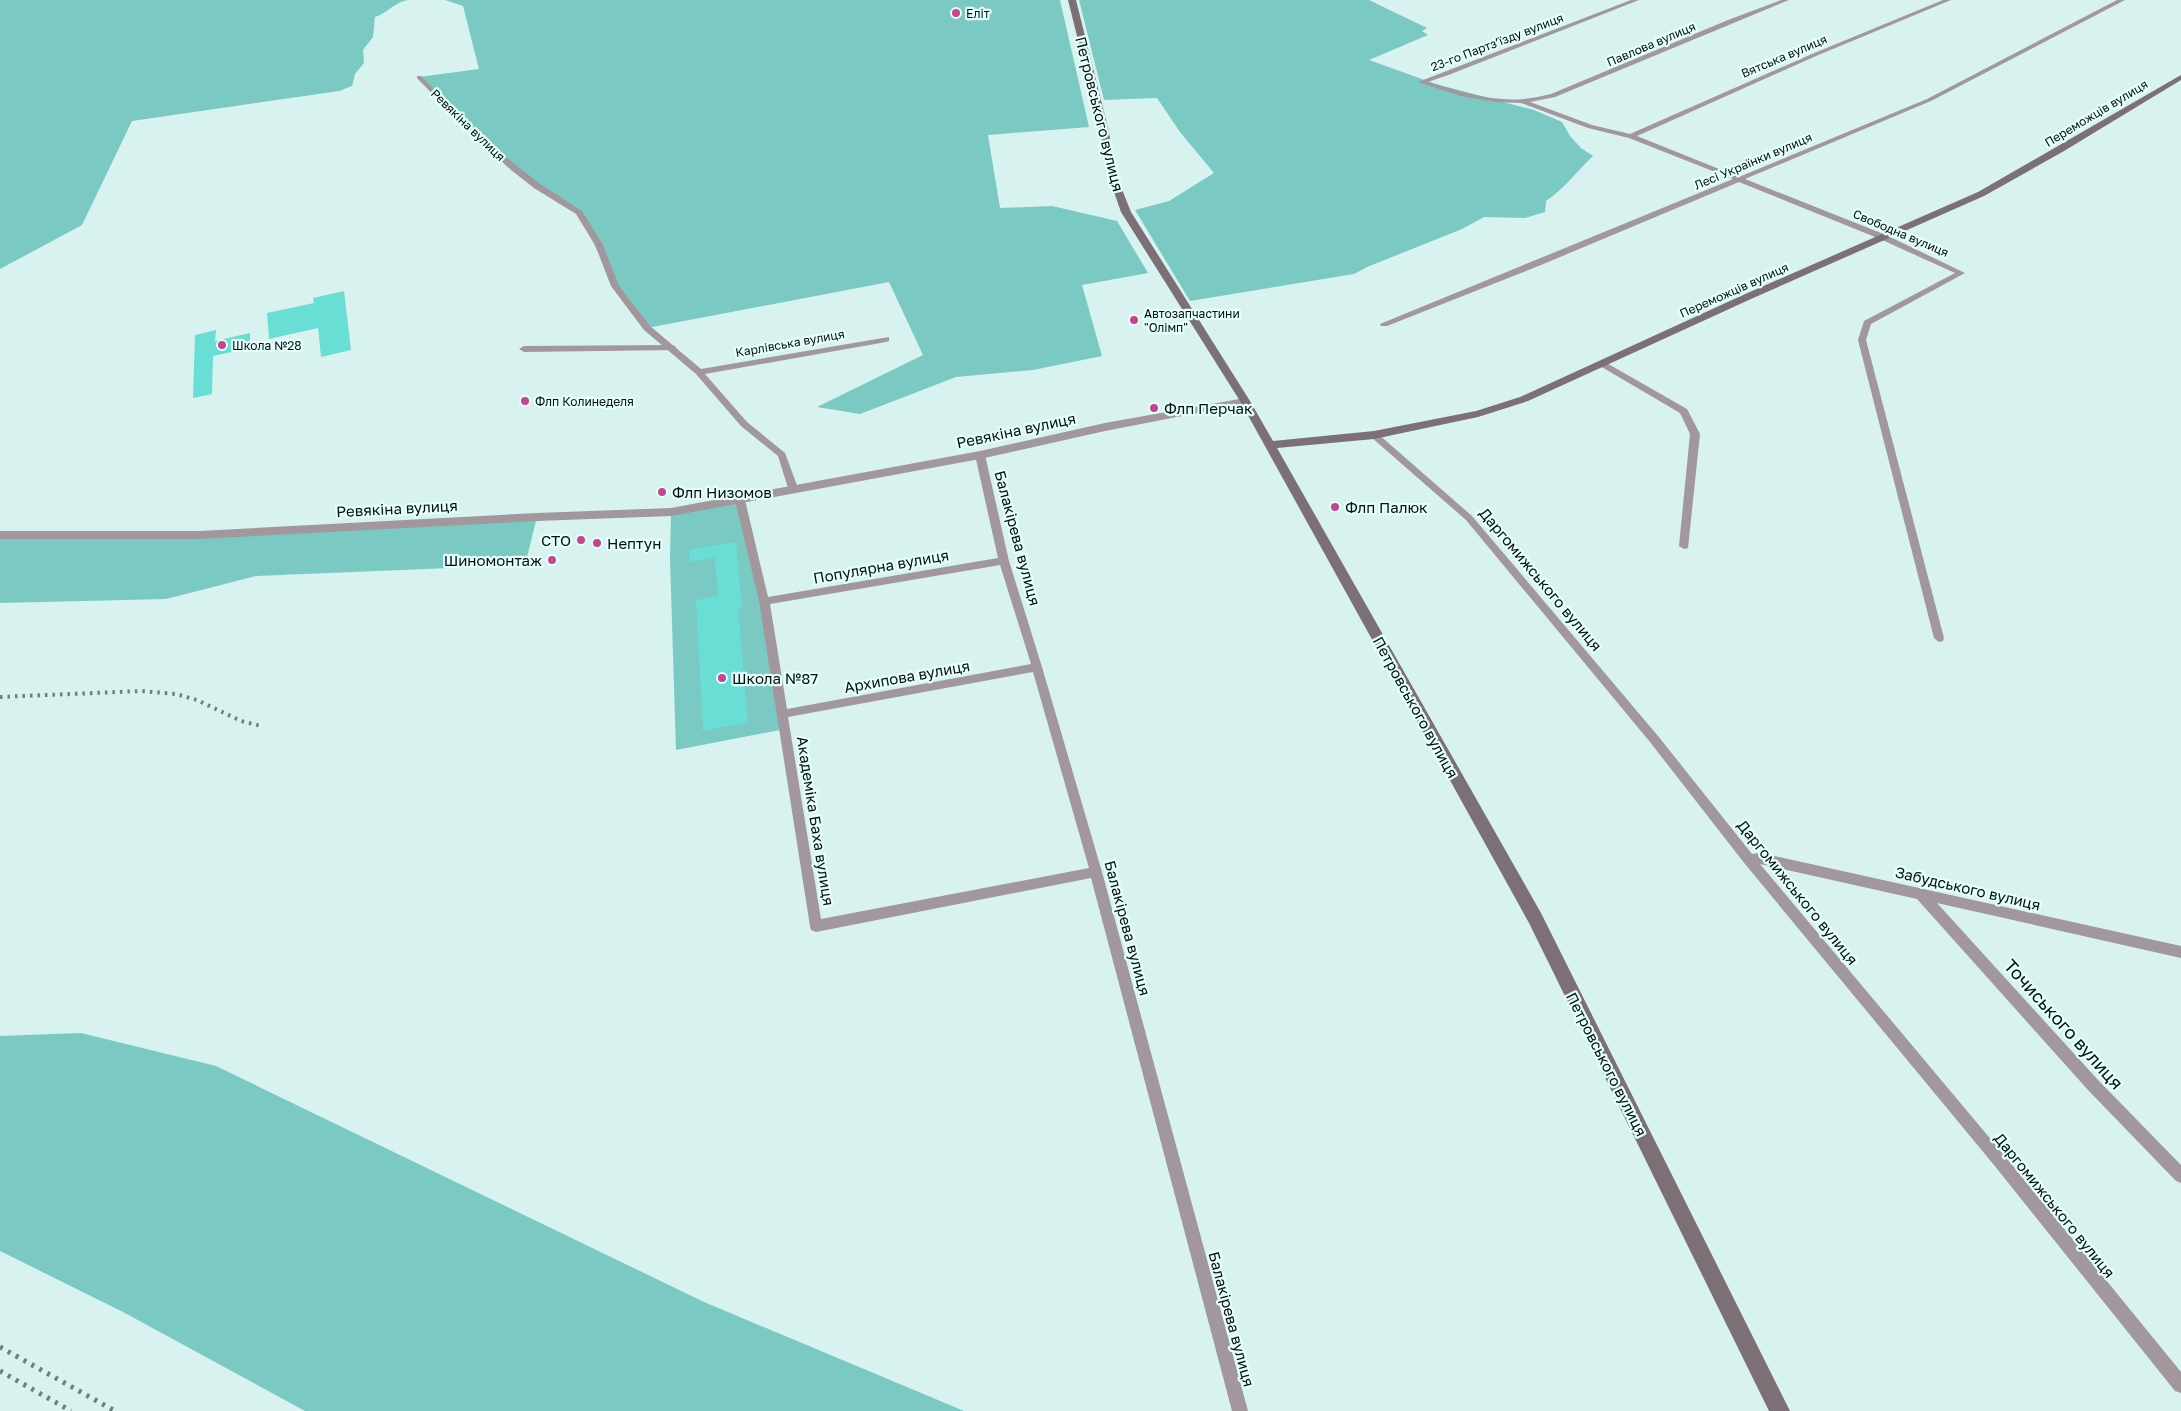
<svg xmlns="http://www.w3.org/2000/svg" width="2181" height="1411" font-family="'Golos Text',sans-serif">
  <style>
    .green { fill: #7bc9c3 }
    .building { fill: #69ded5 }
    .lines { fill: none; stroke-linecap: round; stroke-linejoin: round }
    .minor { fill: #a1979c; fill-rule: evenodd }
    .tertiary { fill: #a1979c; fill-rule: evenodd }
    .secondary { fill: #7d6f76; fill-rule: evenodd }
    .rail-far1 { stroke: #6e807e; stroke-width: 4; stroke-dasharray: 2.5 5; stroke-linecap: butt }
    .rail { stroke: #6e807e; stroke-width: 5; stroke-dasharray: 3 6; stroke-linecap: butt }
    .poi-dot { fill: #c54590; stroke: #e4fffc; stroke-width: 2 }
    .labels { text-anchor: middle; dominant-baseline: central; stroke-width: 4.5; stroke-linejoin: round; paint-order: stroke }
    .far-poi-label { font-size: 12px; fill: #07100f; stroke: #e4fffc; text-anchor: start }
    .far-street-label { font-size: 12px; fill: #07100f; stroke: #e4fffc }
    .street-label { font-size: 15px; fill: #07100f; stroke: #e4fffc }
    .poi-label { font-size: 15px; fill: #07100f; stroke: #e4fffc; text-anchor: start }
    .near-street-label { font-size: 18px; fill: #07100f; stroke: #e4fffc }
  </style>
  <rect width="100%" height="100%" fill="#d7f2ef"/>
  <g class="green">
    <path d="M0 0H408C394 2 388 13 375 17L373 37 363 50 364 63 355 74 352 86 339 91 132 121 82 225 0 269Z"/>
    <polygon points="445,0 1060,0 1089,127 988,135 1000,208 1052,206 1117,221 1148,273 1082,285 1102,356 1033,370 956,377 860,414 817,407 923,355 889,282 647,328 615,286 579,213 514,168 473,133 419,77 479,69 463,6"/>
    <path d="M1079 0H1369L1427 28 1422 31 1428 35 1369 60 1436 84 1534 110 1562 122 1570 136 1581 148 1593 156C1577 171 1564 189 1546 201L1545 212 1525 218 1484 217 1462 229 1367 267 1354 274 1190 301 1135 210 1169 201 1214 173 1180 132 1157 98 1104 100Z"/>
    <polygon points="740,500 785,729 676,750 670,559 671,512"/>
    <polygon points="537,517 525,565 256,576 166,599 0,603 0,535 200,535"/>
    <polygon points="81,1033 216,1066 704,1302 964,1411 305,1411 123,1312 0,1251 0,1036"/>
  </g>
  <g class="building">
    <polygon points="344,291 351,350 321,357 318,328 269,339 267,313 314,303 313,298"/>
    <polygon points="216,330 215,341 250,333 250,348 213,356 212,394 193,398 195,335"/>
    <polygon points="736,542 742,607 738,608 748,722 703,731 696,600 718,596 715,558 690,562 689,550"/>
  </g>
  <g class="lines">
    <g class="minor">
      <path d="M1631 0H1639L1451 74 1428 82C1458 91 1492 102 1524 99 1533 98 1542 96 1551 94L1728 20 1781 0H1789L1555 97 1530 102 1592 125 1630 134 1812 54 1943 0H1951L1816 56 1637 136 1739 177 1927 99 2117 0H2125L1931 101 1745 179 1886 235 1965 273 1871 324 1866 340 1944 638 1943 641 1939 642 1934 638 1858 340 1864 321 1955 273 1880 239 1739 182 1541 265 1387 326H1381L1380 324 1733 179 1629 138 1588 128 1521 103 1496 102 1461 96 1418 82Z"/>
      <polygon points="417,76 421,76 475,132 517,166 540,184 582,211 603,245 619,286 650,326 701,369 889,337 889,341 886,342 705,374 747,422 785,453 798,488 796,490 790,490 788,488 778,456 741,426 696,374 644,330 611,286 595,245 576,214 534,188 511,170 471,134 417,78"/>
      <polygon points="1603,361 1687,409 1700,434 1688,548 1684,549 1679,546 1690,434 1680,413 1600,366 1599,364"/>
      <polygon points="1374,432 1377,433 1472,516 1658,736 1752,854 1761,853 2181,946 2181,958 1937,903 2098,1080 2181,1165 2181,1183 2176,1181 2088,1090 1917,899 1760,864 2004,1155 2181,1372 2181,1393 2175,1391 1994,1165 1745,864 1650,742 1466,520 1371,437 1369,435"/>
      <path d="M980 452 985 455 1009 561 1042 667 1102 872 1248 1411H1232L1091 878 816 932 811 930 810 926 759 601 735 500 740 497 745 500 768 597 998 558 975 455ZM1000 565 1031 664 787 709 770 604ZM1033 672 1089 868 821 919 788 717Z"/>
    </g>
    <g class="tertiary">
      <polygon points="671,345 675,346 676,348 675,350 524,352 519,349 524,346"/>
      <polygon points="1245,398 1250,401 1249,403 1105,431 980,459 671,516 537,521 200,539 0,539 0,531 200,531 537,513 671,508 980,451 1105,423"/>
    </g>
    <polygon class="secondary" points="1068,0 1076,0 1109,132 1115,172 1131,212 1250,401 1273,441 1374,431 1476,411 1520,397 1743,295 1978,192 2181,75 2181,80 2064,151 1984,196 1751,299 1528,401 1478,417 1374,439 1277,448 1541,913 1790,1411 1769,1411 1529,923 1240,401 1121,212 1107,172 1101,132"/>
    <polyline class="rail-far1" points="0,697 141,691 176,694 197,700 241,721 261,726"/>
    <g class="rail">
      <polyline points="0,1347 115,1411"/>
      <polyline points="0,1371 71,1411"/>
    </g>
  </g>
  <g class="poi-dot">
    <circle cx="956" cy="13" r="5"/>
    <circle cx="1134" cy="320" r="5"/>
    <circle cx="222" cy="345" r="5"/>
    <circle cx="525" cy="401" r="5"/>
    <circle cx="1154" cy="408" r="5"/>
    <circle cx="662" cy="492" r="5"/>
    <circle cx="1335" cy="507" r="5"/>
    <circle cx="581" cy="540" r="5"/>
    <circle cx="597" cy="543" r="5"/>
    <circle cx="552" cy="560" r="5"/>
    <circle cx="722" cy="678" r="5"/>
  </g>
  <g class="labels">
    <g class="far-poi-label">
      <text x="966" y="13">Еліт</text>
      <text x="1144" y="313">Автозапчастини<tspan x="1144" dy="14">"Олімп"</tspan></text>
      <text x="232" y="345">Школа №28</text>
      <text x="535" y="401">Флп Колинеделя</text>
    </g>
    <g class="far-street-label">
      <text transform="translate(1497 42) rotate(-21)">23-го Партз’їзду вулиця</text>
      <text transform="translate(1651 44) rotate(-23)">Павлова вулиця</text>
      <text transform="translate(1784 56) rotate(-23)">Вятська вулиця</text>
      <text transform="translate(2096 113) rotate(-31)">Переможців вулиця</text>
      <text transform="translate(468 125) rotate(44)">Ревякіна вулиця</text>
      <text transform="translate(1753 161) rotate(-23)">Лесі Українки вулиця</text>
      <text transform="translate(1901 233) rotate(23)">Свободна вулиця</text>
      <text transform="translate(1734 290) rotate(-24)">Переможців вулиця</text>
      <text transform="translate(790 343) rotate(-10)">Карлівська вулиця</text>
    </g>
    <g class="street-label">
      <text transform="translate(1100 114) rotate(76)">Петровського вулиця</text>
      <text transform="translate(1016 430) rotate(-12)">Ревякіна вулиця</text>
      <text transform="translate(397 508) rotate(-3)">Ревякіна вулиця</text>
      <text transform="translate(1018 538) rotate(75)">Балакірева вулиця</text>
      <text transform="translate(881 566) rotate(-10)">Популярна вулиця</text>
      <text transform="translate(1541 579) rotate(50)">Даргомижського вулиця</text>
      <text transform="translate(907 676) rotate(-10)">Архипова вулиця</text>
      <text transform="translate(1416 707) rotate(61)">Петровського вулиця</text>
      <text transform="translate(816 821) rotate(81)">Академіка Баха вулиця</text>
      <text transform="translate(1968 888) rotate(13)">Забудського вулиця</text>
      <text transform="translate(1798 892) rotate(51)">Даргомижського вулиця</text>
      <text transform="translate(1128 928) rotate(75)">Балакірева вулиця</text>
      <text transform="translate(1607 1064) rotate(63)">Петровського вулиця</text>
      <text transform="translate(2055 1205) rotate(51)">Даргомижського вулиця</text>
      <text transform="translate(1232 1319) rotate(75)">Балакірева вулиця</text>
    </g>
    <g class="poi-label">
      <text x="1164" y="408">Флп Перчак</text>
      <text x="672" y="492">Флп Низомов</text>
      <text x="1345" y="507">Флп Палюк</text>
      <text x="571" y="540" text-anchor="end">СТО</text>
      <text x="607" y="543">Нептун</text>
      <text x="542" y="560" text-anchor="end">Шиномонтаж</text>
      <text x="732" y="678">Школа №87</text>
    </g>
    <g class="near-street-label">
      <text transform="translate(2064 1024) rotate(48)">Точиського вулиця</text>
    </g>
  </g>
</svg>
